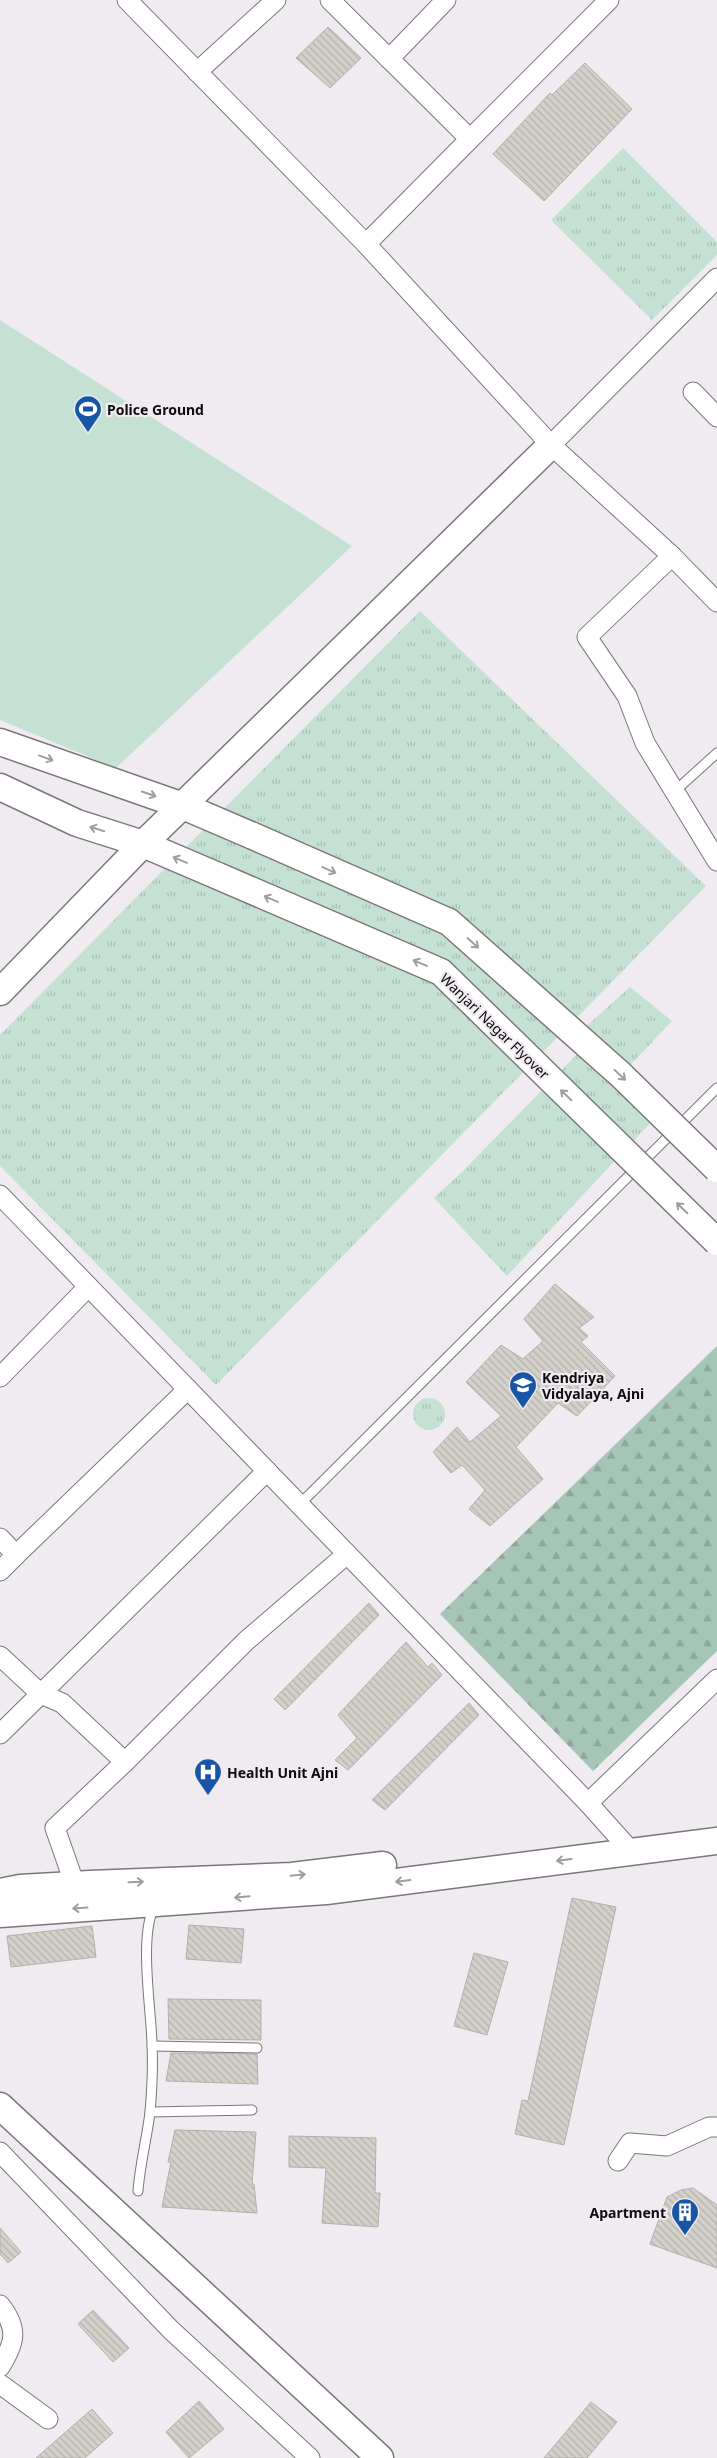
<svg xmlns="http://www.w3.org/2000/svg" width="717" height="2458" font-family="'Noto Sans',sans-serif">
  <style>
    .grass { fill: url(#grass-tufts) }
    .forest { fill: url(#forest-firs) }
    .garden { fill: #c5e1d3 }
    .building { fill: url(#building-back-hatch); stroke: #b4afaa }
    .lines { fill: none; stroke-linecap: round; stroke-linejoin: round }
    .lane-casing { stroke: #7a767b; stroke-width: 11 }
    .street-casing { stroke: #7a767b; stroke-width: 21 }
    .secondary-casing { stroke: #7a767b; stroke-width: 29 }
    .lane { stroke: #fff; stroke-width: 9 }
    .street { stroke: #fff; stroke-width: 19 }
    .secondary { stroke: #fff; stroke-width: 26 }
    .secondary-bridge-casing { stroke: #7a767b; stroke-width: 29; stroke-linecap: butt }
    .secondary-bridge { stroke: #fff; stroke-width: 26 }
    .oneway { stroke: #9e9e9f }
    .labels { text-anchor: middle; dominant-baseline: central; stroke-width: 4.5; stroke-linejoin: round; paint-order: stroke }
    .poi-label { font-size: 14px; font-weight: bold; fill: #0d0c0e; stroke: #efebf1; text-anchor: start }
    .street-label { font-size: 14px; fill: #0d0c0e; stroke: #efebf1 }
  </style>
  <defs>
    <pattern id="grass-tufts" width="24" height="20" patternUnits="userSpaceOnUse" patternTransform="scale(1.25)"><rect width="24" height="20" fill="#c5e1d3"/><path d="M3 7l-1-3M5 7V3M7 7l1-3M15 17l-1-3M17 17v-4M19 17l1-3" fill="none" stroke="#a8c0b4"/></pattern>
    <pattern id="forest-firs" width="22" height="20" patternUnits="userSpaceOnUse" patternTransform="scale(1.25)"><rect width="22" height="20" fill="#a5c5b6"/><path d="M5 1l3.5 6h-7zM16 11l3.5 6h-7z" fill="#8da89b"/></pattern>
    <pattern id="building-back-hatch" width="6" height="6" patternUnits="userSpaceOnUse" patternTransform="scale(1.25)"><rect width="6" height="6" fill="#d4d0ca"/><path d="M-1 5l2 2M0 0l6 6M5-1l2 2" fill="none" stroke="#b5b1ac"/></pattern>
  </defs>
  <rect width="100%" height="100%" fill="#efebf1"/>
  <g class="grass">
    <polygon points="623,148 717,242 717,255 652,320 551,220"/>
    <polygon points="420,611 706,886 216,1385 0,1166 0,1035"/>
    <polygon points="630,987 672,1021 617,1079 654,1119 507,1276 434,1198 463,1171 587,1044 580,1032"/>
    <circle cx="429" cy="1414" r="16"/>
  </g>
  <polygon class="forest" points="717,1346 717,1651 593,1771 440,1614"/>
  <polygon class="garden" points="0,320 352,546 116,768 0,720"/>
  <g class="building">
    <polygon points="328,27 361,58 330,88 296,58"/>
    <polygon points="585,63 632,109 544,201 493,154 550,93 552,95"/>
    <polygon points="555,1284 594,1317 579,1328 588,1336 581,1342 615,1376 577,1416 558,1403 516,1447 543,1479 490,1526 469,1509 485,1490 462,1465 451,1473 433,1452 457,1427 470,1442 501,1416 466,1382 501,1345 523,1359 543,1341 524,1319"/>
    <polygon points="369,1603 379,1615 285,1710 274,1699"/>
    <polygon points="406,1642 428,1667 432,1663 442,1675 348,1770 335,1760 357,1738 338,1715"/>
    <polygon points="469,1703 479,1715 385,1810 372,1800"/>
    <polygon points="572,1898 616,1907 564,2145 515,2134 522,2100 528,2101"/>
    <polygon points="189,1925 244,1929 241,1963 186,1959"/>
    <polygon points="92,1926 96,1957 11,1967 7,1936"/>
    <polygon points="474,1953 508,1962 487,2035 454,2026"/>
    <polygon points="168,1999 261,2000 261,2040 169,2039"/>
    <polygon points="171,2053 257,2054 258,2084 166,2081"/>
    <polygon points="175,2130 256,2132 252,2184 254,2184 257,2213 162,2207 171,2162 168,2162"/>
    <polygon points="289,2136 376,2138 375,2193 380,2193 378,2227 322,2223 326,2168 289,2167"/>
    <polygon points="693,2188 717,2205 717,2268 650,2244 667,2197 681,2190"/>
    <polygon points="0,2228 21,2252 8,2263 0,2254"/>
    <polygon points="93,2310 129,2348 113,2362 78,2324"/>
    <polygon points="199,2401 224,2429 189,2458 166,2432"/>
    <polygon points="591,2402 617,2422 587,2458 544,2458"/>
    <polygon points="92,2409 113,2433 85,2458 36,2458"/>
  </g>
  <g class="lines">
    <g class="lane-casing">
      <g id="lane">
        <polyline points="675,791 717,753"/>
        <polyline points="299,1505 717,1088"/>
        <polyline points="152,2046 257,2048"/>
        <polyline points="150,2112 252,2110"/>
        <path d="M138 2191C140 2164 147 2138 150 2112 152 2090 153 2065 152 2043 151 2008 139 1937 154 1907"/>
      </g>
    </g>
    <g class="street-casing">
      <g id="street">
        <polyline points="127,0 366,244 551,445 672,556 717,602"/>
        <polyline points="330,0 470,139 609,0"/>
        <polyline points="389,59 446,0"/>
        <polyline points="197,72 276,0"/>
        <polyline points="366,244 470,139"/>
        <polyline points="693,392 717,417"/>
        <polyline points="551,445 717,278"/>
        <polyline points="672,556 587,637 627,696 645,743 717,861"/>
        <polyline points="0,1195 588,1803 631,1851"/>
        <polyline points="0,1377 88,1287"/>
        <polyline points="0,1538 16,1555 0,1571"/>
        <polyline points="16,1555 188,1389"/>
        <polyline points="0,1656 41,1694 62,1703 125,1762 246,1641 347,1554"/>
        <polyline points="0,1734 267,1471"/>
        <polyline points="588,1803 717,1679"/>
        <polyline points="75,1885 55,1828 125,1762"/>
        <polyline points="0,2152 171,2330 310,2458"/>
        <polyline points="618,2161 630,2143 667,2146 709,2127 717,2127"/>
        <path d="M0 2305C19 2329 15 2343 0 2367"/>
        <polyline points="0,2384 48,2419"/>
      </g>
    </g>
    <g class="secondary-casing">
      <g id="secondary">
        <polyline points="0,742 183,806 253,836"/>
        <polyline points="0,787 77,823 143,844 218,876"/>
        <polyline points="0,992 143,844 551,445"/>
        <polyline points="0,1892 20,1888 90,1884 292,1876 383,1865"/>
        <polyline points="0,1914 326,1891 717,1841"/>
        <polyline points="0,2106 380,2458"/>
      </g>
    </g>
    <use href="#lane" class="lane"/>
    <use href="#street" class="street"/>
    <use href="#secondary" class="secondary"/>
    <g class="secondary-bridge-casing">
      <g id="secondary-bridge">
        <polyline points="253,836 449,922 621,1075 717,1169"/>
        <polyline points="218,876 441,972 717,1242"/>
      </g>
    </g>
    <use href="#secondary-bridge" class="secondary-bridge"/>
  </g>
  <defs><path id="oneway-shaft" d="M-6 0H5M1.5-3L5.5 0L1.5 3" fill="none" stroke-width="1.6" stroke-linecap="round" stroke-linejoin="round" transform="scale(1.25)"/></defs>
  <g class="oneway">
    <use href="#oneway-shaft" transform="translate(46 758) rotate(20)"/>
    <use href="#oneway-shaft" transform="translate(149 794) rotate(19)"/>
    <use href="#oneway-shaft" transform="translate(97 829) rotate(-162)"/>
    <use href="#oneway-shaft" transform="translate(180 860) rotate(-157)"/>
    <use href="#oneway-shaft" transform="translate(329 870) rotate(24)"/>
    <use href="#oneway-shaft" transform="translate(271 899) rotate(-157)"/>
    <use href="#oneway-shaft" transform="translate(473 943) rotate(42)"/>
    <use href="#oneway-shaft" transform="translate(420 963) rotate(-157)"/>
    <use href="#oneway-shaft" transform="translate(620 1075) rotate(43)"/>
    <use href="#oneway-shaft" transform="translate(566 1095) rotate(-136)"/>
    <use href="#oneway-shaft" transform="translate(682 1208) rotate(-136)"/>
    <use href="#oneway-shaft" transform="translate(564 1860) rotate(173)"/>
    <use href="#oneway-shaft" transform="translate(298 1875) rotate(-6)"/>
    <use href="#oneway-shaft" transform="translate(403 1881) rotate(173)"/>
    <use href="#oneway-shaft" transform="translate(136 1882) rotate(-2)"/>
    <use href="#oneway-shaft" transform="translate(242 1897) rotate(175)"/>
    <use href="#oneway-shaft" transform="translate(80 1908) rotate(176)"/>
  </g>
  <defs>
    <g id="stadium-pin" transform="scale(1.4375)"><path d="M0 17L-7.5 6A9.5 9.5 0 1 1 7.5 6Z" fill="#1955a6" stroke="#efebf1"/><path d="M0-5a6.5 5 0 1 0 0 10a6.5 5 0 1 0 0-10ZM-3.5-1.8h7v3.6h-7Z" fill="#fff"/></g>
    <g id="school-pin" transform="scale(1.4375)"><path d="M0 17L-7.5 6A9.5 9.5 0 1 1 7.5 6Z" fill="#1955a6" stroke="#efebf1"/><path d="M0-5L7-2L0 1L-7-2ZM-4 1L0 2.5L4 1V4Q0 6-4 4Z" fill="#fff"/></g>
    <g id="hospital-pin" transform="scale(1.4375)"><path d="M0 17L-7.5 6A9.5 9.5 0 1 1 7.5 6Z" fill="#1955a6" stroke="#efebf1"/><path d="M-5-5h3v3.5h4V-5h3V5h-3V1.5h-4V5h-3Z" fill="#fff"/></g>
    <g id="building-pin" transform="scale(1.4375)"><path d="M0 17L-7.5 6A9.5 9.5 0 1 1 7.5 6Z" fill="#1955a6" stroke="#efebf1"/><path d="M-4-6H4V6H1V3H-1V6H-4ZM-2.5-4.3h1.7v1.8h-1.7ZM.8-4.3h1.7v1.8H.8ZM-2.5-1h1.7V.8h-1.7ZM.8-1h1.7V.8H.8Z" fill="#fff"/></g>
  </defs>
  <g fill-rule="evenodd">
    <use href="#stadium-pin" x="88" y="409"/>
    <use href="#school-pin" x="523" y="1385"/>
    <use href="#hospital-pin" x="208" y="1772"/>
    <use href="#building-pin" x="685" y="2212"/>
  </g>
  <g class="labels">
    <g class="poi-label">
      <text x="107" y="409">Police Ground</text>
      <text x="542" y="1377">Kendriya<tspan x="542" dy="16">Vidyalaya, Ajni</tspan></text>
      <text x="227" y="1772">Health Unit Ajni</text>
      <text x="666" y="2212" text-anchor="end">Apartment</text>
    </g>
    <g class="street-label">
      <text transform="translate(495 1026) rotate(44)">Wanjari Nagar Flyover</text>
    </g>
  </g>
</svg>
